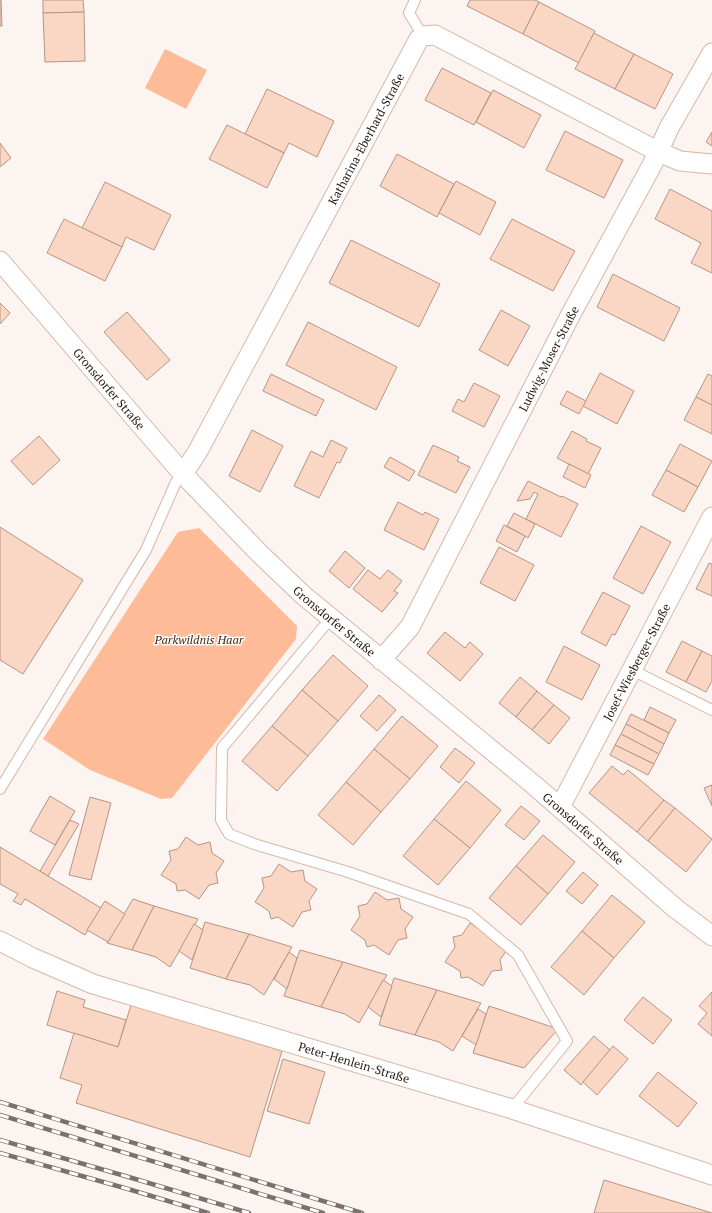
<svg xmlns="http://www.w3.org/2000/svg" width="712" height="1213" font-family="'PT Serif',serif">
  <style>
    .green { fill: #fdbb98 }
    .building { fill: #fad7c4; stroke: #b69584 }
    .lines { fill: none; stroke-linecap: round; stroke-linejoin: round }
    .lane-casing { stroke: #d9b6a5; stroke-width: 12 }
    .street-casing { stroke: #d9b6a5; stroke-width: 21 }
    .lane { stroke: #fff; stroke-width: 10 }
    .street { stroke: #fff; stroke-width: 19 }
    .rail-casing { stroke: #7b706b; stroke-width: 4.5 }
    .rail { stroke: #fff; stroke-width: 3; stroke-dasharray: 9; stroke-linecap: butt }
    .labels { text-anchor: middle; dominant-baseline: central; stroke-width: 3; stroke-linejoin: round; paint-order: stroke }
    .street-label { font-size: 12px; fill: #271a14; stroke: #fff }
    .park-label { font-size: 12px; font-style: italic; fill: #462411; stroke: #fff }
  </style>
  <rect width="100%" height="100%" fill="#fcf4f0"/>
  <g class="green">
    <polygon points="165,49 207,70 186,109 145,88"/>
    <polygon points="199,528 297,626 296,639 172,798 161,799 90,770 43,739 178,532"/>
  </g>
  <g class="building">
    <polygon points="0,0 1,0 2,26 0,26"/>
    <polygon points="43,0 83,0 84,12 43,13"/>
    <polygon points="470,0 535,0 539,2 523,34 467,6"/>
    <polygon points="539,2 595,31 579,63 523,34"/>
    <polygon points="84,12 85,61 45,62 43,13"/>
    <polygon points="594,33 634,54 615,89 575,69"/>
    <polygon points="634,54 673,74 655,109 615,89"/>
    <polygon points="442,68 491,93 474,125 425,100"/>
    <polygon points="267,89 334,121 317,157 289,143 284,153 245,134"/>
    <polygon points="493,90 541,115 524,148 476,122"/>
    <polygon points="227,125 284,153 267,188 209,159"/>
    <polygon points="565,131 623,160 604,198 546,170"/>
    <polygon points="712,132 712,146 706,142"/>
    <polygon points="0,143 11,158 0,167"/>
    <polygon points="397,154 454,184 437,217 380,186"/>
    <polygon points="456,181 496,202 480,235 439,213"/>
    <polygon points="105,182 171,215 154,250 126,237 122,247 82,228"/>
    <polygon points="670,189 712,211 712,273 691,263 701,243 655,219"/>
    <polygon points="64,219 122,247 105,281 47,253"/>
    <polygon points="512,219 575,251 553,291 490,259"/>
    <polygon points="351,240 440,284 419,327 329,283"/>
    <polygon points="613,274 680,308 664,341 597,307"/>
    <polygon points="0,303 10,313 0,324"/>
    <polygon points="501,310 530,326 508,366 479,350"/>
    <polygon points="127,312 170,360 147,380 104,332"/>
    <polygon points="308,322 397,367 376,410 286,365"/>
    <polygon points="600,373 634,391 617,424 583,406"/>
    <polygon points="271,374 324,400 316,416 263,391"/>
    <polygon points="708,374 712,376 712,405 696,397"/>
    <polygon points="474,383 500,396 484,427 452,411 458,399 464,402"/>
    <polygon points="567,391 586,401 579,414 560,404"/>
    <polygon points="696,397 712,405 712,434 684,420"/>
    <polygon points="252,430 283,446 260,492 229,476"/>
    <polygon points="572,431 587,439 586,441 601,448 588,474 557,458"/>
    <polygon points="39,436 60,460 33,485 11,461"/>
    <polygon points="331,440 347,448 340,463 337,462 319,498 294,486 311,451 323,457"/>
    <polygon points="680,444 712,461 698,487 666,470"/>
    <polygon points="433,445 459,457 457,461 470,467 456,493 418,475"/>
    <polygon points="390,457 415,471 409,481 384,467"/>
    <polygon points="569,464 591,475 585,488 563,477"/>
    <polygon points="666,470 698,487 684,512 652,495"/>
    <polygon points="528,481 561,497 562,496 578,504 561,537 526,519 538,494 534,492 530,499 517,501"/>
    <polygon points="398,502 423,515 425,512 439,519 424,550 384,530"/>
    <polygon points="514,513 535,524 528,538 507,526"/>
    <polygon points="504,525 525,536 517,552 496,541"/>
    <polygon points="641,526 671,542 643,594 613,578"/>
    <polygon points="0,527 83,580 23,674 0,660"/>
    <polygon points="499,547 534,565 515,601 480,583"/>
    <polygon points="345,551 365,568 349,588 329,571"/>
    <polygon points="709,563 712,564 712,596 696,589"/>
    <polygon points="368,570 380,579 388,570 402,581 394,591 398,593 382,612 353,589"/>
    <polygon points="603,592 630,606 615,635 612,634 606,646 581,633"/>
    <polygon points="445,632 465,648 470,642 483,654 460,681 427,653"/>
    <polygon points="682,641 702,651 686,682 666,672"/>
    <polygon points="564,646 600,665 582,700 546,682"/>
    <polygon points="702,651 712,656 712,681 706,692 686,682"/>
    <polygon points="333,655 368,686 338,721 302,690"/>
    <polygon points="520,677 537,691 516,717 499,703"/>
    <polygon points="302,690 338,721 308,756 272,726"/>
    <polygon points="537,691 554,705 532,730 516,717"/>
    <polygon points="379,695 396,710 377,731 360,716"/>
    <polygon points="554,705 570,718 549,744 532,730"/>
    <polygon points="650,707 676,720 669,733 644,720"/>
    <polygon points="631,714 669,733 664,744 626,724"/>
    <polygon points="402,716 438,746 410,779 374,749"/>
    <polygon points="626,724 664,744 659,754 621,734"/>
    <polygon points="272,726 308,756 277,791 242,761"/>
    <polygon points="621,734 659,754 654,764 615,745"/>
    <polygon points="615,745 654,764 648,775 610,755"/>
    <polygon points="455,748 475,763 459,783 440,767"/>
    <polygon points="374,749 410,779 381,812 346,782"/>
    <polygon points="612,766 623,775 628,770 664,800 637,832 589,793"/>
    <polygon points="466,781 501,810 470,848 434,819"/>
    <polygon points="346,782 381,812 353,845 318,815"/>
    <polygon points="712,785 712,806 704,788"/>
    <polygon points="50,796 75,811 55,845 30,831"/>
    <polygon points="90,797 111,803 91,880 69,875"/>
    <polygon points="664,800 675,808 648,841 637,832"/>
    <polygon points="521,806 540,821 524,840 505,825"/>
    <polygon points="675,808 712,839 686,872 648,841"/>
    <polygon points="434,819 470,848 438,885 403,856"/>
    <polygon points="70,820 79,824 48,876 40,871"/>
    <polygon points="543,835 575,862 548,894 516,866"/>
    <polygon points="186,837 198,845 210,842 212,853 224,861 216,873 218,883 209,885 199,899 185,890 177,891 176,884 161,875 171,860 169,851 178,849"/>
    <polygon points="0,847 101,908 85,935 25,899 21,905 13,901 18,894 0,884"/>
    <polygon points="279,864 291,872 303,870 305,881 317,889 309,901 311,910 302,912 293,927 278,917 271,919 269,911 255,902 264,888 262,878 271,876"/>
    <polygon points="516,866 548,894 521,925 489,898"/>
    <polygon points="583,872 598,885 582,904 566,891"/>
    <polygon points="375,892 387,900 399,898 401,909 413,917 405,929 407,938 398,940 389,955 374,945 367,947 365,940 351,930 360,916 358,906 367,904"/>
    <polygon points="612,895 645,922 614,958 582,931"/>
    <polygon points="133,899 154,906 132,950 107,943"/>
    <polygon points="105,901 125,914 108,942 87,930"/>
    <polygon points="154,906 198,919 170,967 156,957 132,950"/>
    <polygon points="205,922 249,934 226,979 190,968"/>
    <polygon points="470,923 482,931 493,929 508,948 500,960 502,970 492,971 483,986 468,977 461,978 460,971 445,962 455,947 453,937 462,935"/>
    <polygon points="194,924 203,930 192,960 179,951"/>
    <polygon points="582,931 614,958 584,995 551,967"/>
    <polygon points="249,934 292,947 264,995 250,985 226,979"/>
    <polygon points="300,950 343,962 321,1007 284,996"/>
    <polygon points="289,952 297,958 287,989 274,979"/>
    <polygon points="343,962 387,975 359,1023 345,1014 321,1007"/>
    <polygon points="394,978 437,990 415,1035 379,1025"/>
    <polygon points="383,980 392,986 381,1017 368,1007"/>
    <polygon points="437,990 481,1003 453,1051 439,1042 415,1035"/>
    <polygon points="57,991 85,1000 83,1007 126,1020 118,1047 47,1025"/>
    <polygon points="712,992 712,1036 698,1024 707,1013 699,1006"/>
    <polygon points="643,997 672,1020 653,1044 624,1020"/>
    <polygon points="131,1005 282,1051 250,1157 76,1103 82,1085 60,1078 74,1033 118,1047"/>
    <polygon points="489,1006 558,1029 524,1068 473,1053"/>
    <polygon points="478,1009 486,1014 476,1045 462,1036"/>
    <polygon points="594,1036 610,1050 581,1085 564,1070"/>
    <polygon points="613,1046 628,1059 597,1095 583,1082"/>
    <polygon points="283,1059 325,1072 309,1124 267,1111"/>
    <polygon points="658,1072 697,1103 678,1127 639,1096"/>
    <polygon points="604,1180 712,1213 594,1213"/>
  </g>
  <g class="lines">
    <g class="lane-casing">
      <g id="lane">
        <polyline points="415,0 409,13 423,36"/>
        <polyline points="331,618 222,748 221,820 229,834 254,844 348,872 469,914 518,955 567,1041 512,1109"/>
        <polyline points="632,670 712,710"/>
        <polyline points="0,789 146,550 176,482 183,474"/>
      </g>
    </g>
    <g class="street-casing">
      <g id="street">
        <path id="s1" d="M0 261 183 474 259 553 303 595 534 785 675 908 712 936"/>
        <path id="s2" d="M183 474 198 451 419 39 423 36 435 35 659 152 680 161 712 164"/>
        <path id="s3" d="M381 660 410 627 571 314 652 165 669 128 712 53"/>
        <path id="s4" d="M560 807 712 517"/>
        <path id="s5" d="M0 941 33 958 93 984 512 1109 712 1175"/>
      </g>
    </g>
    <use href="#lane" class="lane"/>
    <use href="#street" class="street"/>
    <g class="rail-casing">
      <g id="rail">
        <polyline points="0,1102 362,1213"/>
        <polyline points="0,1115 323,1213"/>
        <polyline points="0,1140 132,1178 249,1213"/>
        <polyline points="0,1153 128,1189 208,1213"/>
      </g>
    </g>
    <use href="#rail" class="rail"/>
  </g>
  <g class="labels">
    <g class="street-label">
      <text stroke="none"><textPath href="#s2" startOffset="382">Katharina-Eberhard-Straße</textPath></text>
      <text stroke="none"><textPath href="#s3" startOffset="346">Ludwig-Moser-Straße</textPath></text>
      <text stroke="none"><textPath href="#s1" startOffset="168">Gronsdorfer Straße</textPath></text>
      <text stroke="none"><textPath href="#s1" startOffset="492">Gronsdorfer Straße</textPath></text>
      <text stroke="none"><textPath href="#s4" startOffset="164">Josef-Wiesberger-Straße</textPath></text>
      <text stroke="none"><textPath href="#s1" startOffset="816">Gronsdorfer Straße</textPath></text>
      <text stroke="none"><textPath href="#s5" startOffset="375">Peter-Henlein-Straße</textPath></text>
    </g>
    <g class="park-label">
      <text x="199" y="639">Parkwildnis Haar</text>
    </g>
  </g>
</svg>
